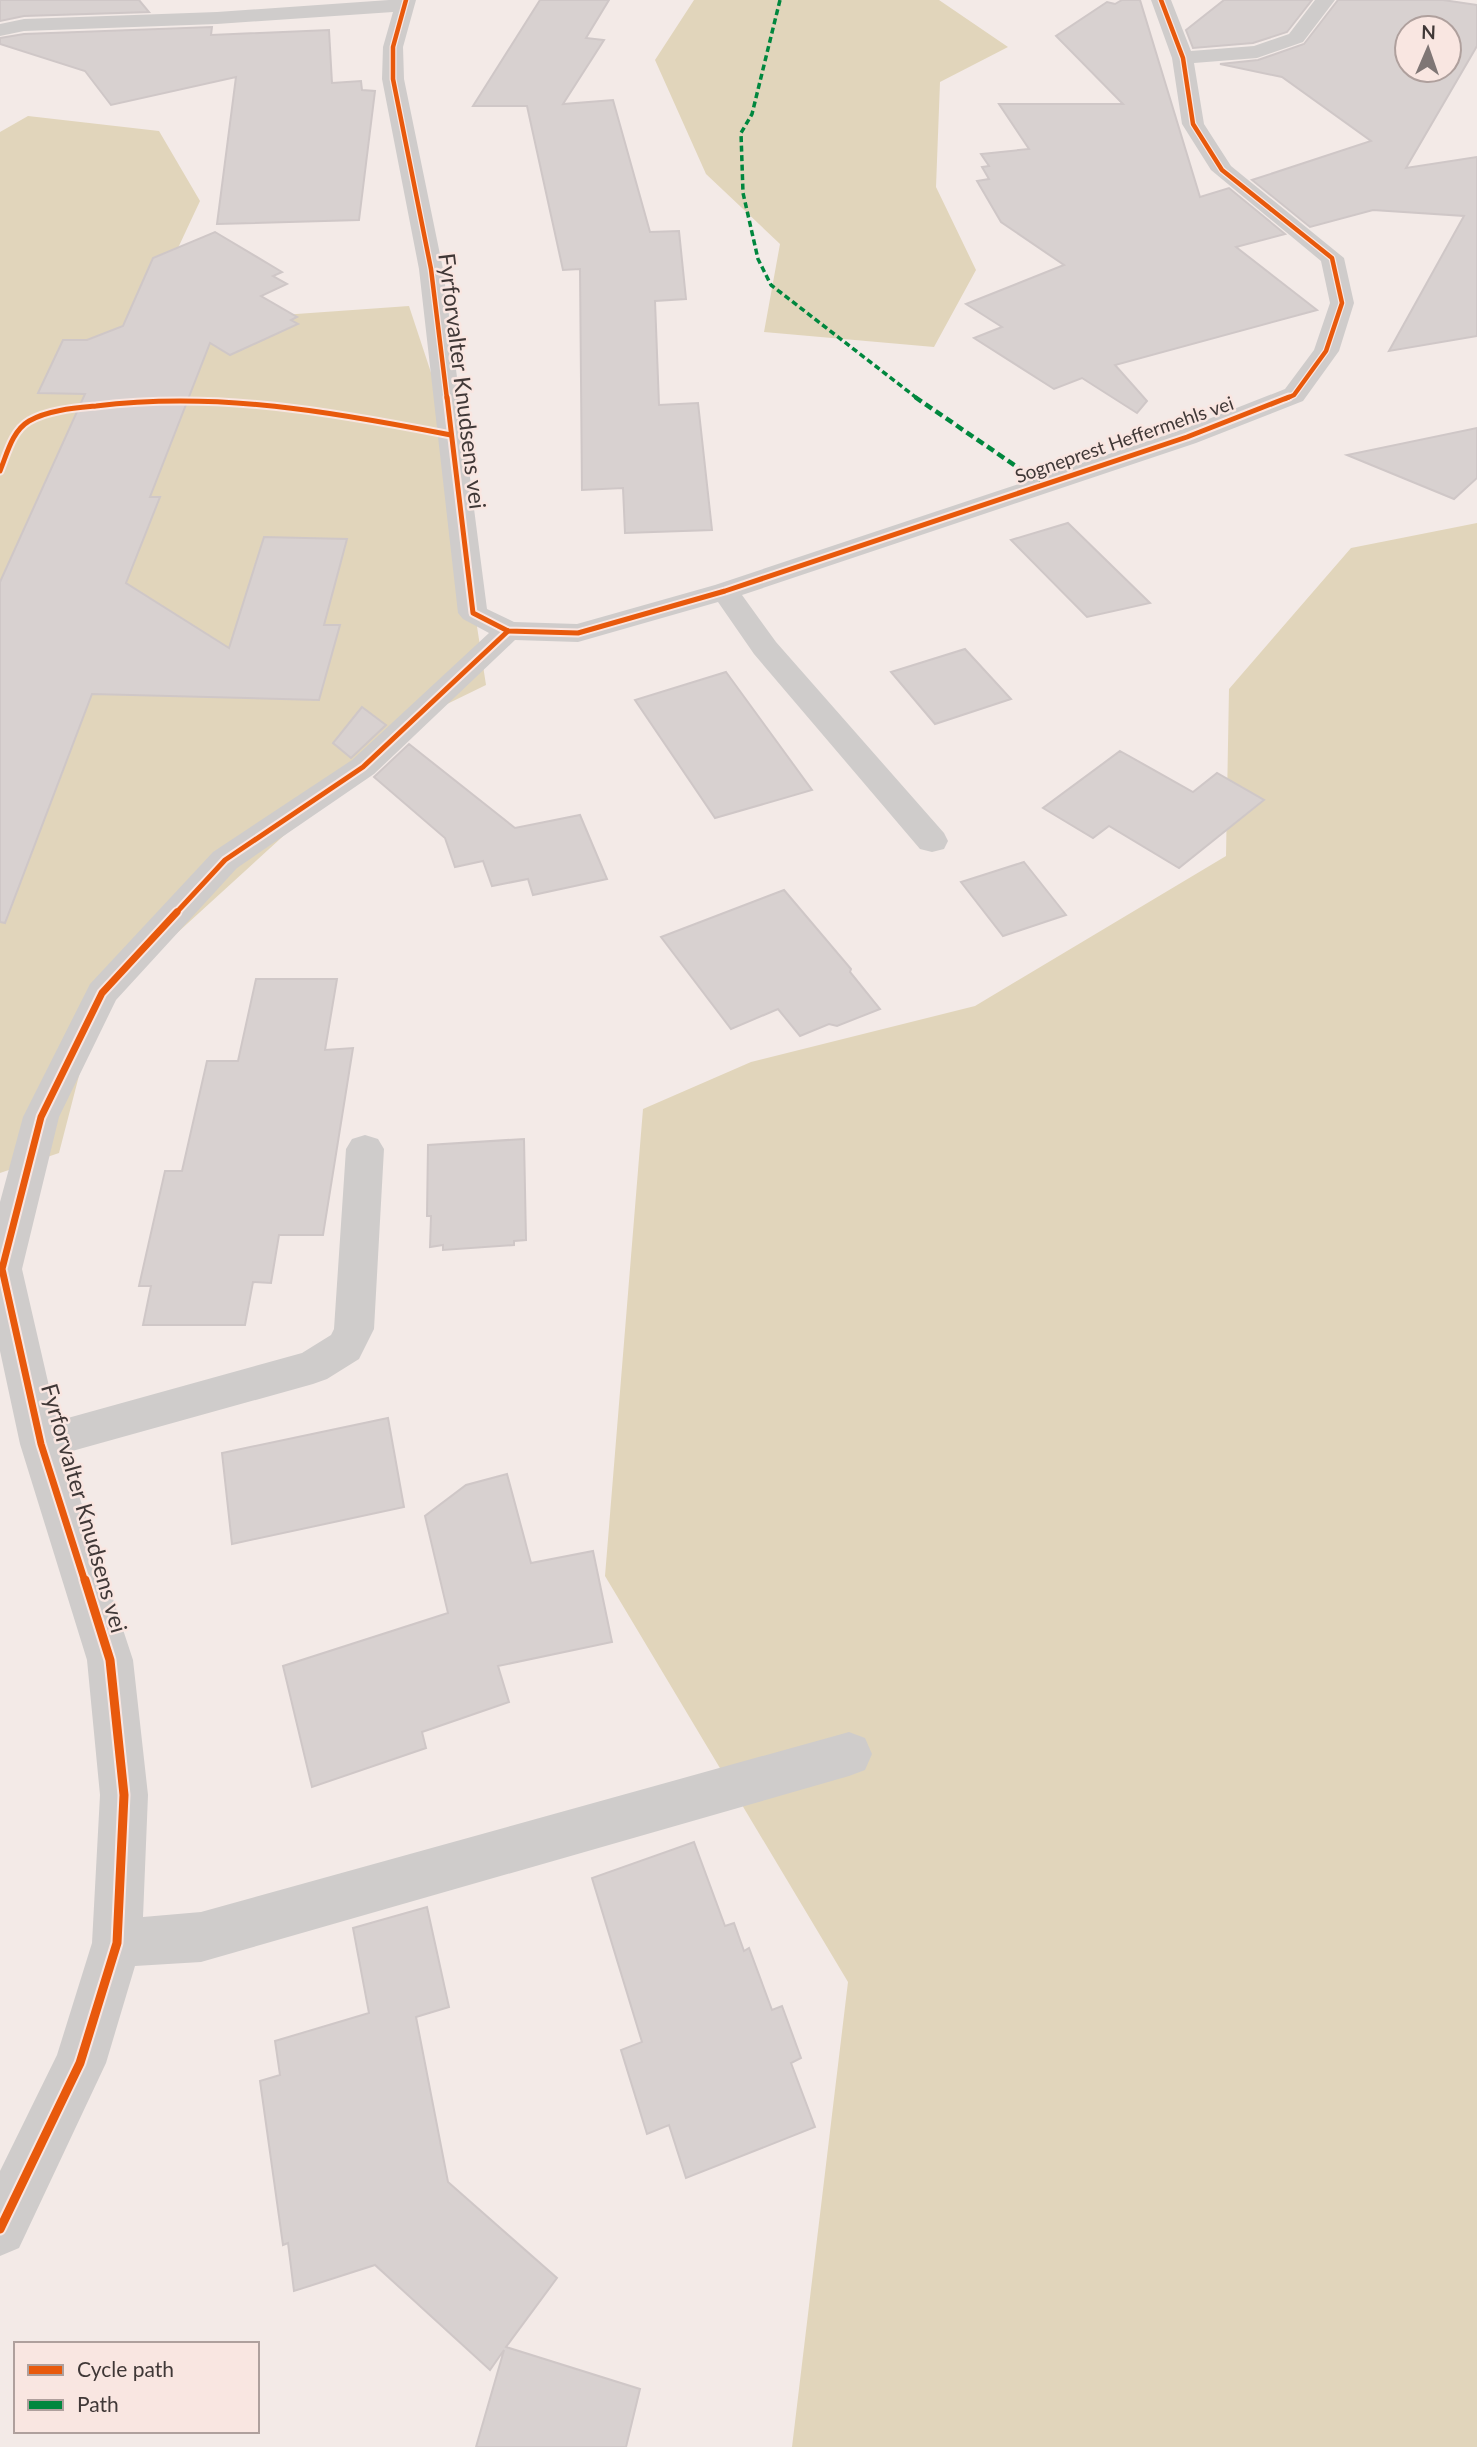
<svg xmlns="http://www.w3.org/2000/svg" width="1477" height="2447" font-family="Lato,sans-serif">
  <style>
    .green { fill: #e1d5bb }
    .building { fill: #d8d1d0; stroke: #cfc7c7; stroke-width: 2; fill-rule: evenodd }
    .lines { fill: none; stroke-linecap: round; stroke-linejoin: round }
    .street { fill: #cfcccb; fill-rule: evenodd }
    .quiet-far1 { stroke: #00873e; stroke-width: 3.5; stroke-dasharray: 6 3.5; stroke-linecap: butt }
    .quiet { stroke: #00873e; stroke-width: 4.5; stroke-dasharray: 8 4.5; stroke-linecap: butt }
    .cycleway-far3-casing { stroke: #f9e6e1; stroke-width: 7 }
    .cycleway-far2-casing { stroke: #f9e6e1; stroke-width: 9 }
    .cycleway-far1-casing { stroke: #f9e6e1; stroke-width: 11 }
    .cycleway-casing { stroke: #f9e6e1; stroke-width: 13 }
    .cycleway-far3 { stroke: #e8590c; stroke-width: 4.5 }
    .cycleway-far2 { stroke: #e8590c; stroke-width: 5 }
    .cycleway-far1 { stroke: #e8590c; stroke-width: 7 }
    .cycleway { stroke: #e8590c; stroke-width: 9 }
    .labels { text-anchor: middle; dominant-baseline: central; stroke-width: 5; stroke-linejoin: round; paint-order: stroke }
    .far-street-label { font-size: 19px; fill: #403837; stroke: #f9e6e1 }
    .street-label { font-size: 23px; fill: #403837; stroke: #f9e6e1 }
  </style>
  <rect width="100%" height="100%" fill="#f3eae7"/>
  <g class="green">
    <polygon points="694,0 939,0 1008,47 940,82 936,187 976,270 934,347 764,332 780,244 706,174 655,60"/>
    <polygon points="28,116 159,131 200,201 142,325 409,306 444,412 486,685 406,724 97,1006 59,1153 0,1173 0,132"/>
    <polygon points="1477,523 1477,2447 792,2447 848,1982 605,1576 643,1109 751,1062 975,1006 1226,856 1229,689 1351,548"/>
  </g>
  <g class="building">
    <polygon points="0,0 139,0 149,12 24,16 0,21"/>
    <polygon points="540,0 609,0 586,38 604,40 563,104 613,100 650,232 679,231 686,299 655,301 659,405 698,403 712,530 625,533 623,488 582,490 580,269 563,270 527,106 473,106"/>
    <polygon points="1122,0 1140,0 1200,197 1229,188 1285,234 1236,247 1317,310 1115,365 1147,401 1137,413 1082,378 1054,389 974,338 1002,327 966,304 1064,265 1001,222 977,181 989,179 982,167 989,166 981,154 1029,149 999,104 1123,104 1056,36 1107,2 1115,4"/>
    <polygon points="1224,0 1312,0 1287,32 1253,43 1193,48 1186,30"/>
    <path d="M1338 0H1443L1477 5V46L1406 168 1477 157V336L1389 351 1464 216 1373 210 1310 227 1252 180 1371 141 1282 77 1220 64 1258 60 1304 44ZM1407 28H1449V70H1407Z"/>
    <polygon points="212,27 211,35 329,30 332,83 361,81 362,90 375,91 359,220 217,224 236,77 111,105 85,71 0,44 0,38 24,34"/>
    <polygon points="215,232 282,272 273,276 287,284 261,296 297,317 291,320 298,324 230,355 210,343 150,497 160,497 126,583 229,648 264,537 347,539 324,625 340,625 319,700 92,694 5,923 0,922 0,582 85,394 38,393 63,340 87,340 123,326 153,258"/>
    <polygon points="1477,428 1477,478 1454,499 1347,455"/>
    <polygon points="1068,523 1150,603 1087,617 1011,540"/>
    <polygon points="965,649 1011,699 935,724 891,672"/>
    <polygon points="726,672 812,790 715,818 635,700"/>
    <polygon points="362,707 386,725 351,758 333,743"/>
    <polygon points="409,744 515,828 580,815 607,879 533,895 528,879 492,886 483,861 455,867 445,838 374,777"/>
    <polygon points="1120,751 1193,792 1217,773 1264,800 1179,868 1109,826 1093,838 1043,808"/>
    <polygon points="1024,862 1066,915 1003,936 961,882"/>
    <polygon points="784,890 851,969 850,972 880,1009 837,1026 829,1024 800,1036 778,1009 731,1029 661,937"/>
    <polygon points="256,979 337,979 325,1050 353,1048 323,1235 279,1235 271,1283 253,1282 245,1325 143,1325 151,1286 139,1286 165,1171 182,1171 207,1061 238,1061"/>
    <polygon points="524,1139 526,1240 514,1241 514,1245 443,1250 443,1245 430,1247 431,1216 427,1216 428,1145"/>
    <polygon points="388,1418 404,1507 232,1544 222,1453"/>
    <polygon points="507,1474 531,1563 593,1551 612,1642 498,1666 509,1702 422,1732 426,1748 312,1787 283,1666 448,1613 425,1516 466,1485"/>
    <polygon points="694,1842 725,1926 734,1923 744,1951 749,1948 772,2010 782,2006 801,2058 791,2063 815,2127 686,2178 669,2125 647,2134 621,2050 642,2042 592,1878"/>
    <polygon points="427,1907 449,2007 416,2017 448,2182 557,2278 506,2347 640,2389 626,2447 476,2447 504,2350 490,2370 375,2265 294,2291 288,2243 283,2245 260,2081 280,2075 275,2041 369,2013 353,1928"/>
  </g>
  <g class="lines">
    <polygon class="street" points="389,0 416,0 403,47 404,79 443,269 487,609 514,622 577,624 715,585 1178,431 1285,389 1314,350 1330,303 1321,261 1211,170 1182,124 1172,58 1151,0 1171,0 1191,51 1254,46 1289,34 1315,0 1335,0 1303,42 1257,58 1194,63 1204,124 1231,166 1344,258 1354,303 1339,351 1303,401 1196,443 742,595 776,642 944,833 948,841 944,849 932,852 920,849 754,654 718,602 578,642 515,640 374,774 237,868 116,1000 59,1117 22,1269 57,1421 302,1353 331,1335 334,1329 346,1149 352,1139 365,1135 378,1139 384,1149 374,1329 359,1359 327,1379 313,1384 65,1453 133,1660 148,1795 143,1917 201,1912 849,1732 865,1738 872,1754 865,1770 849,1776 201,1962 135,1966 106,2063 19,2248 0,2256 0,2171 57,2055 92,1943 100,1795 87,1660 20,1444 0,1351 0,1202 23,1117 90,984 213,852 352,760 489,633 463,619 458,613 419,269 382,79 383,47 393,12 217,24 24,31 0,36 0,24 24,19 217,12"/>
    <polyline class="quiet-far1" points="780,0 752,114 741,133 743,193 758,259 771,285 918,399"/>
    <polyline class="quiet" points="915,397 1042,484"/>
    <g class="cycleway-far3-casing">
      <g id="cycleway-far3">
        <polyline points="406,0 393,47 393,79 431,269 447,399"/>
        <polyline points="1161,0 1183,58 1193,124 1222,170 1332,258 1342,303 1326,351 1294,395 1285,399"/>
      </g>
    </g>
    <g class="cycleway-far2-casing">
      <g id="cycleway-far2">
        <polyline points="447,397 473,613 508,631 578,633 725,591 1187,437 1289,397"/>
        <path d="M0 471C7 454 12 431 29 421 48 410 75 408 96 406 217 391 333 412 451 435"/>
        <polyline points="175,914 225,860 363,767 508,631"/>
      </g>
    </g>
    <g class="cycleway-far1-casing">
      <polyline id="cycleway-far1" points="85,1582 41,1444 2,1269 41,1117 102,993 177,912"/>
    </g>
    <g class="cycleway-casing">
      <polyline id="cycleway" points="0,2229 80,2063 117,1943 124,1795 110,1660 85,1580"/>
    </g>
    <use href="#cycleway-far3" class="cycleway-far3"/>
    <use href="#cycleway-far2" class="cycleway-far2"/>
    <use href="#cycleway-far1" class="cycleway-far1"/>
    <use href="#cycleway" class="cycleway"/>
  </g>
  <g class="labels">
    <g class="far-street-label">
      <text transform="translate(1124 439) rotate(-19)">Sogneprest Heffermehls vei</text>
    </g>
    <g class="street-label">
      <text transform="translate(463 381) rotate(83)">Fyrforvalter Knudsens vei</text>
      <text transform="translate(85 1508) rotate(74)">Fyrforvalter Knudsens vei</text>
    </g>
  </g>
  <rect x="14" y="2342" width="245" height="91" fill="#f9e6e1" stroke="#afa09d" stroke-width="2"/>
  <rect x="28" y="2365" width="35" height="10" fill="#e8590c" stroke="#afa09d" stroke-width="2"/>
  <text x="77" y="2377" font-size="21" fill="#403837">Cycle path</text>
  <rect x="28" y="2400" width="35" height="10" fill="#00873e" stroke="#afa09d" stroke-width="2"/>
  <text x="77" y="2412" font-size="21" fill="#403837">Path</text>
  <g transform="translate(1428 49) rotate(2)"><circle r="33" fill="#f9e6e1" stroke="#afa09d" stroke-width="2"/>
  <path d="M0-5L12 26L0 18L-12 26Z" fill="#7f7675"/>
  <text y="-10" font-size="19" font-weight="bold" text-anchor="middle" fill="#403837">N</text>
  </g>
</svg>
